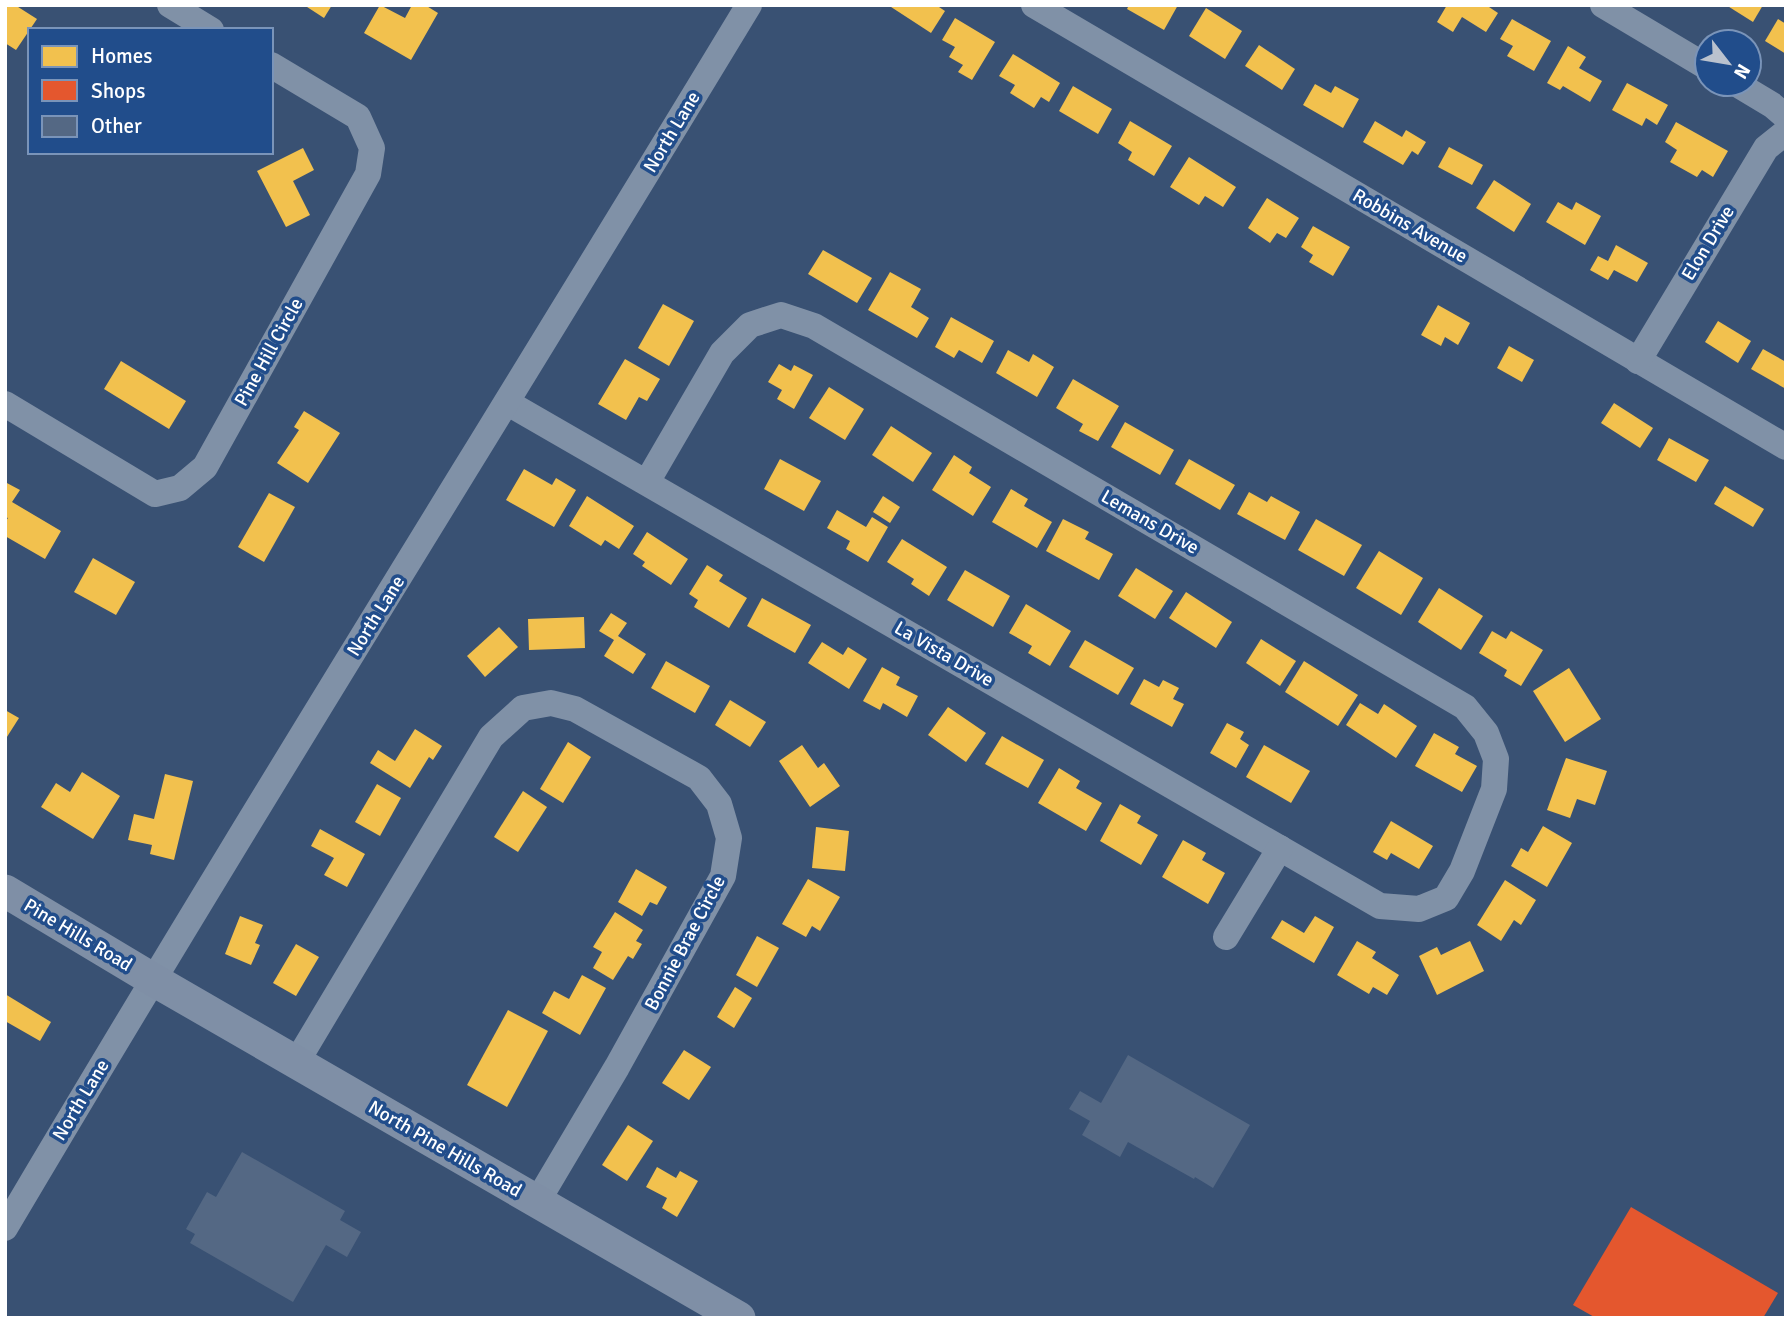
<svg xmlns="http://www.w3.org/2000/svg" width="1791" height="1323" font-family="Signika,sans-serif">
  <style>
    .homes { fill: #f2c14e }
    .shops { fill: #e4572e }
    .building { fill: #546884 }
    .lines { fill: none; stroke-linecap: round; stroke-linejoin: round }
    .minor { stroke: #8091a7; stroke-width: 26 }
    .major { stroke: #7f8fa6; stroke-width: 33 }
    .labels { text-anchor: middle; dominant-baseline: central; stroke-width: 7; stroke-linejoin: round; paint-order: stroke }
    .street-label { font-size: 19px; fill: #fff; stroke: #214d8b }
  </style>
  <rect width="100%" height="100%" fill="#395173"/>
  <g class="homes">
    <polygon points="5,5 15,5 37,19 16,50 5,43"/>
    <polygon points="304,5 332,5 324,18"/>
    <polygon points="380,5 405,18 412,5 425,5 438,13 411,60 364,33"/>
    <polygon points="888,5 936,5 945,11 931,33"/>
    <polygon points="1129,5 1178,5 1164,30 1127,9"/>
    <polygon points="1447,5 1486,5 1498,13 1486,32 1462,17 1453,32 1437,22"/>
    <polygon points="1726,5 1763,5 1753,22"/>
    <polygon points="1206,8 1242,31 1225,59 1189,36"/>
    <polygon points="955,18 995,42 972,80 958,72 963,65 949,57 955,47 942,40"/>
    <polygon points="1512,19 1551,41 1534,71 1507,56 1513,46 1500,39"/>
    <polygon points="1778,19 1786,24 1786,54 1765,41"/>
    <polygon points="1259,45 1295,69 1282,90 1245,66"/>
    <polygon points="1568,46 1586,57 1579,68 1602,81 1590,102 1563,86 1560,90 1547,83"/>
    <polygon points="1013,54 1060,83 1049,102 1041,97 1034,108 1010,93 1015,85 999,76"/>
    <polygon points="1627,83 1668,105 1657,125 1646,118 1642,126 1612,110"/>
    <polygon points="1315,84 1331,93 1335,86 1359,99 1343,128 1303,105"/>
    <polygon points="1073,86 1112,109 1098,134 1059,111"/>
    <polygon points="1130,121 1172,146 1154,176 1128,160 1132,152 1118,143"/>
    <polygon points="1375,121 1402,137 1406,130 1426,142 1418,155 1412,151 1403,165 1363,142"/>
    <polygon points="1676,122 1728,151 1713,177 1702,170 1697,177 1670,162 1677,150 1665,142"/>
    <polygon points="1449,147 1483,165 1472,185 1438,167"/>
    <polygon points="303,148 314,170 293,181 310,215 286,227 257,171"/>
    <polygon points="1189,157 1236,187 1223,207 1205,196 1199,205 1170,187"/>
    <polygon points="1494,180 1531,204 1514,232 1476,208"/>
    <polygon points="1267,198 1299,218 1286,238 1277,233 1270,243 1248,228"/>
    <polygon points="1558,202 1572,210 1576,202 1601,216 1585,245 1546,222"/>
    <polygon points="1313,226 1350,247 1333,276 1309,262 1313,255 1301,247"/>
    <polygon points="1616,245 1648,263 1637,282 1614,270 1608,280 1590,270 1598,256 1608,261"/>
    <polygon points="823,250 872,278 857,303 808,274"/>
    <polygon points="890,272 921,289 911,307 929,318 917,338 868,310"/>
    <polygon points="663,304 694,321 669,366 638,348"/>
    <polygon points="1438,305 1470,323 1458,345 1445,337 1441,346 1421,335"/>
    <polygon points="951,317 994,341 982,363 959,350 954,358 935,347"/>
    <polygon points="1718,321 1751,341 1738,363 1705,342"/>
    <polygon points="1509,346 1534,360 1522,382 1497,368"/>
    <polygon points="1763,349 1786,362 1786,389 1751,369"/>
    <polygon points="1008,350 1029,362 1033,354 1054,367 1037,397 996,373"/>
    <polygon points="625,359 660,379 647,401 639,397 626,420 598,404"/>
    <polygon points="121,361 186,401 169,429 104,389"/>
    <polygon points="779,364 791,371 794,365 813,375 794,409 777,399 782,390 768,382"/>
    <polygon points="1073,379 1119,406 1098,441 1079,431 1083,424 1056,408"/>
    <polygon points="829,387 864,409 845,440 809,418"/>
    <polygon points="1614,403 1653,428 1640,448 1601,423"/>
    <polygon points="304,411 340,433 308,483 277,463 299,430 294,427"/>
    <polygon points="1125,422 1174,450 1160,475 1111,447"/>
    <polygon points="891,426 932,453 913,482 872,455"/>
    <polygon points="1669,438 1709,460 1696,482 1657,460"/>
    <polygon points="954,455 972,467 969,473 991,487 973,516 932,490"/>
    <polygon points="780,459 821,481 804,511 764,489"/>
    <polygon points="1189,459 1235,485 1220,510 1175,484"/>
    <polygon points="524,469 552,485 556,478 576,490 554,527 506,500"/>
    <polygon points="5,482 20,490 12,502 61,531 45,559 5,536 5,522 8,518 5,517"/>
    <polygon points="1725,486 1764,509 1753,527 1714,504"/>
    <polygon points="1011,489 1028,499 1024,506 1052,522 1037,548 992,522"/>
    <polygon points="1249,492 1267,502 1271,496 1300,512 1285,540 1237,514"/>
    <polygon points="269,493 295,507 264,562 238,547"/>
    <polygon points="587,496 634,526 619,549 605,540 601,546 569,526"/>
    <polygon points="883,496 900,507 890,523 873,512"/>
    <polygon points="837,510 866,527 872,517 888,527 868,562 846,549 850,541 827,528"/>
    <polygon points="1063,519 1089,532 1085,539 1113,554 1099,580 1046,551"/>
    <polygon points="1316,519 1362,545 1344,576 1298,550"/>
    <polygon points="647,532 688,559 671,585 642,566 645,562 633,554"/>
    <polygon points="902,539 947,567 929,596 911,584 914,579 887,562"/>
    <polygon points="1379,551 1423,578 1401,615 1356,588"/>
    <polygon points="93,558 135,582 116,615 74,592"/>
    <polygon points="707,565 723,575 719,581 747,598 729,628 694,607 698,600 689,594"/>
    <polygon points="1136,568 1173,591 1155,619 1118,596"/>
    <polygon points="965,570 1010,596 993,627 947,600"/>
    <polygon points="1439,588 1483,616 1461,650 1418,622"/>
    <polygon points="1186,592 1232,622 1216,648 1169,618"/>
    <polygon points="762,598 811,625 795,653 747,626"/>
    <polygon points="1026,604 1071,631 1050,666 1028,653 1032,646 1009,633"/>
    <polygon points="611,613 627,623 618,636 646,654 633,674 604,656 614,640 599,631"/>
    <polygon points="584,617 585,648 529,650 528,619"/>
    <polygon points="499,627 518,647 485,677 467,656"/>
    <polygon points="1492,631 1506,639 1511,631 1543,650 1521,686 1504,676 1507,670 1479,653"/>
    <polygon points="1261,639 1296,661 1280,686 1246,663"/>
    <polygon points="1085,640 1134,668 1118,695 1069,667"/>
    <polygon points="822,642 843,655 848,647 867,659 849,689 808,663"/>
    <polygon points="666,661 710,686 695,713 651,688"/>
    <polygon points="1304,661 1358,695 1338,726 1285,692"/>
    <polygon points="882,667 900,677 896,685 918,696 907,717 883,703 880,710 863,701"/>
    <polygon points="1569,668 1601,719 1565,742 1533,691"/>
    <polygon points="1144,679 1159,687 1163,680 1179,688 1173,699 1184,704 1172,727 1130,704"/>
    <polygon points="730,700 766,722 750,747 715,725"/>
    <polygon points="1360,703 1378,714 1384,704 1417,726 1396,758 1346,725"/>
    <polygon points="948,707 986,733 966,762 928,735"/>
    <polygon points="5,710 19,718 5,740"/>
    <polygon points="1227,723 1244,732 1240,739 1249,745 1236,768 1210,753"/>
    <polygon points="415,729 442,746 433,760 429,757 410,788 370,763 378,750 395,761"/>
    <polygon points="1434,733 1459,747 1455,754 1477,766 1462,792 1415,766"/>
    <polygon points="1002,736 1044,760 1028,788 985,764"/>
    <polygon points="568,742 591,757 563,803 540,789"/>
    <polygon points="802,745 818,768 824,763 840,786 810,807 779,761"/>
    <polygon points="1264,745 1310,771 1291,803 1246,777"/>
    <polygon points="1566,758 1607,771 1595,805 1577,799 1570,818 1547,810"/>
    <polygon points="1059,768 1080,781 1076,788 1102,803 1086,831 1038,803"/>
    <polygon points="82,772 120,796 93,839 41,807 56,783 70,792"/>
    <polygon points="165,774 193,781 174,860 150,854 152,845 128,840 134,814 154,819"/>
    <polygon points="377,784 401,798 380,836 355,822"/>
    <polygon points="523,791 547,807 518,852 494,837"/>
    <polygon points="1120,804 1141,816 1137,823 1158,835 1141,865 1100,841"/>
    <polygon points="1391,821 1433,846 1419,869 1391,853 1387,860 1373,852"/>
    <polygon points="1543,826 1572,843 1547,887 1511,866 1521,848 1528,852"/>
    <polygon points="816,827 849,831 845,871 812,868"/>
    <polygon points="320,829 365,854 347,887 324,875 334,858 311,846"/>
    <polygon points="1183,840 1206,853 1202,860 1225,873 1208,904 1162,877"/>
    <polygon points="636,869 667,887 657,905 650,902 642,916 618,902"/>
    <polygon points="808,879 840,897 820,931 812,926 806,937 782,924"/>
    <polygon points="1505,880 1536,900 1521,925 1514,920 1501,941 1477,925"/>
    <polygon points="615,912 643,930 636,941 642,944 633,959 628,956 613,980 593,968 602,952 593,947"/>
    <polygon points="240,916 263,925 255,943 260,945 251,965 225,954"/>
    <polygon points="1315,916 1334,927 1314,963 1271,938 1282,920 1304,933"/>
    <polygon points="757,936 779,948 757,987 736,975"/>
    <polygon points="1357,941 1376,952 1372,958 1399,975 1387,995 1373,987 1369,994 1337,975"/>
    <polygon points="1470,941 1484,971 1437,995 1419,956 1437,947 1441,955"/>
    <polygon points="296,944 319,957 296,996 273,983"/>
    <polygon points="582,975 606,988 580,1035 542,1013 554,991 569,999"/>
    <polygon points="735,987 752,998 734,1028 717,1017"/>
    <polygon points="5,994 51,1022 40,1041 5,1021"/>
    <polygon points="508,1010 548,1031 507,1107 467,1085"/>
    <polygon points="684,1050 711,1067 689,1100 662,1083"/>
    <polygon points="628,1125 653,1141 627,1181 602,1165"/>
    <polygon points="657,1167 676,1178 680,1171 698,1181 677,1217 662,1208 667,1198 646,1187"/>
  </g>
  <polygon class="shops" points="1631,1207 1778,1293 1763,1318 1596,1318 1573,1305"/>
  <g class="building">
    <polygon points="1128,1055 1250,1125 1213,1188 1195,1177 1194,1179 1128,1142 1120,1157 1082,1135 1090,1121 1069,1109 1080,1091 1101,1103"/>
    <polygon points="242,1152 345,1211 340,1220 361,1232 347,1257 326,1245 293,1302 190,1243 195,1234 186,1229 207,1192 216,1197"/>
  </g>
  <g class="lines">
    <g class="minor">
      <polyline points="170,5 211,30"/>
      <polyline points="1034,5 1786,447"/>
      <polyline points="1603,5 1707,67"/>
      <polyline points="1737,84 1772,105 1786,117"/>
      <polyline points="1638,361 1766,148 1786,132"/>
      <polyline points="508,403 1380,906 1419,909 1446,898 1462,871 1494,789 1496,759 1486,733 1465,707 814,326 781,315 750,325 722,353 647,482"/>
      <polyline points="5,404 155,494 180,488 205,467 368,174 372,148 358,117 271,65"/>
      <polyline points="1226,937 1280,848"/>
      <polyline points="296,1063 491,737 523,708 551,703 575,709 699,778 719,804 729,838 723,876 617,1067 537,1202"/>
      <path d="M5 1228C248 817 502 413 749 5"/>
    </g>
    <polyline class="major" points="5,891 152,979 739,1318"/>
  </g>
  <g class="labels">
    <g class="street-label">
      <text transform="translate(672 132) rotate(-59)">North Lane</text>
      <text transform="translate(1410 226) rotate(30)">Robbins Avenue</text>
      <text transform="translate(1708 243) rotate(-59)">Elon Drive</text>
      <text transform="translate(269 352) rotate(-61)">Pine Hill Circle</text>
      <text transform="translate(1150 522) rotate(30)">Lemans Drive</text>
      <text transform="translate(376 616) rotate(-58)">North Lane</text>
      <text transform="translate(944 654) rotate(30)">La Vista Drive</text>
      <text transform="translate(78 935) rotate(31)">Pine Hills Road</text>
      <text transform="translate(685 943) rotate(-62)">Bonnie Brae Circle</text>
      <text transform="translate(81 1100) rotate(-59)">North Lane</text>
      <text transform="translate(445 1149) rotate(30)">North Pine Hills Road</text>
    </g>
  </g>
  <rect width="1791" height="1323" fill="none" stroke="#ffffff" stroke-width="14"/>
  <rect x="28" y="28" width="245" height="126" fill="#214d8b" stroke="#7a94b9" stroke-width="2"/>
  <rect x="42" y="46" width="35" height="21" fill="#f2c14e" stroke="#7a94b9" stroke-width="2"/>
  <text x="91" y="63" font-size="21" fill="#ffffff">Homes</text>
  <rect x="42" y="80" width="35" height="21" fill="#e4572e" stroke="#7a94b9" stroke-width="2"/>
  <text x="91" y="98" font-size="21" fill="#ffffff">Shops</text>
  <rect x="42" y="116" width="35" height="21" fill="#546884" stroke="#7a94b9" stroke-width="2"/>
  <text x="91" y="133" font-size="21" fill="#ffffff">Other</text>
  <g transform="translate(1728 63) rotate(121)"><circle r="33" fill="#214d8b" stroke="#7a94b9" stroke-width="2"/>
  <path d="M0-5L12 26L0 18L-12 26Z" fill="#bac2ce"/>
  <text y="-10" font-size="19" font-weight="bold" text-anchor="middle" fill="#ffffff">N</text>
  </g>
</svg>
